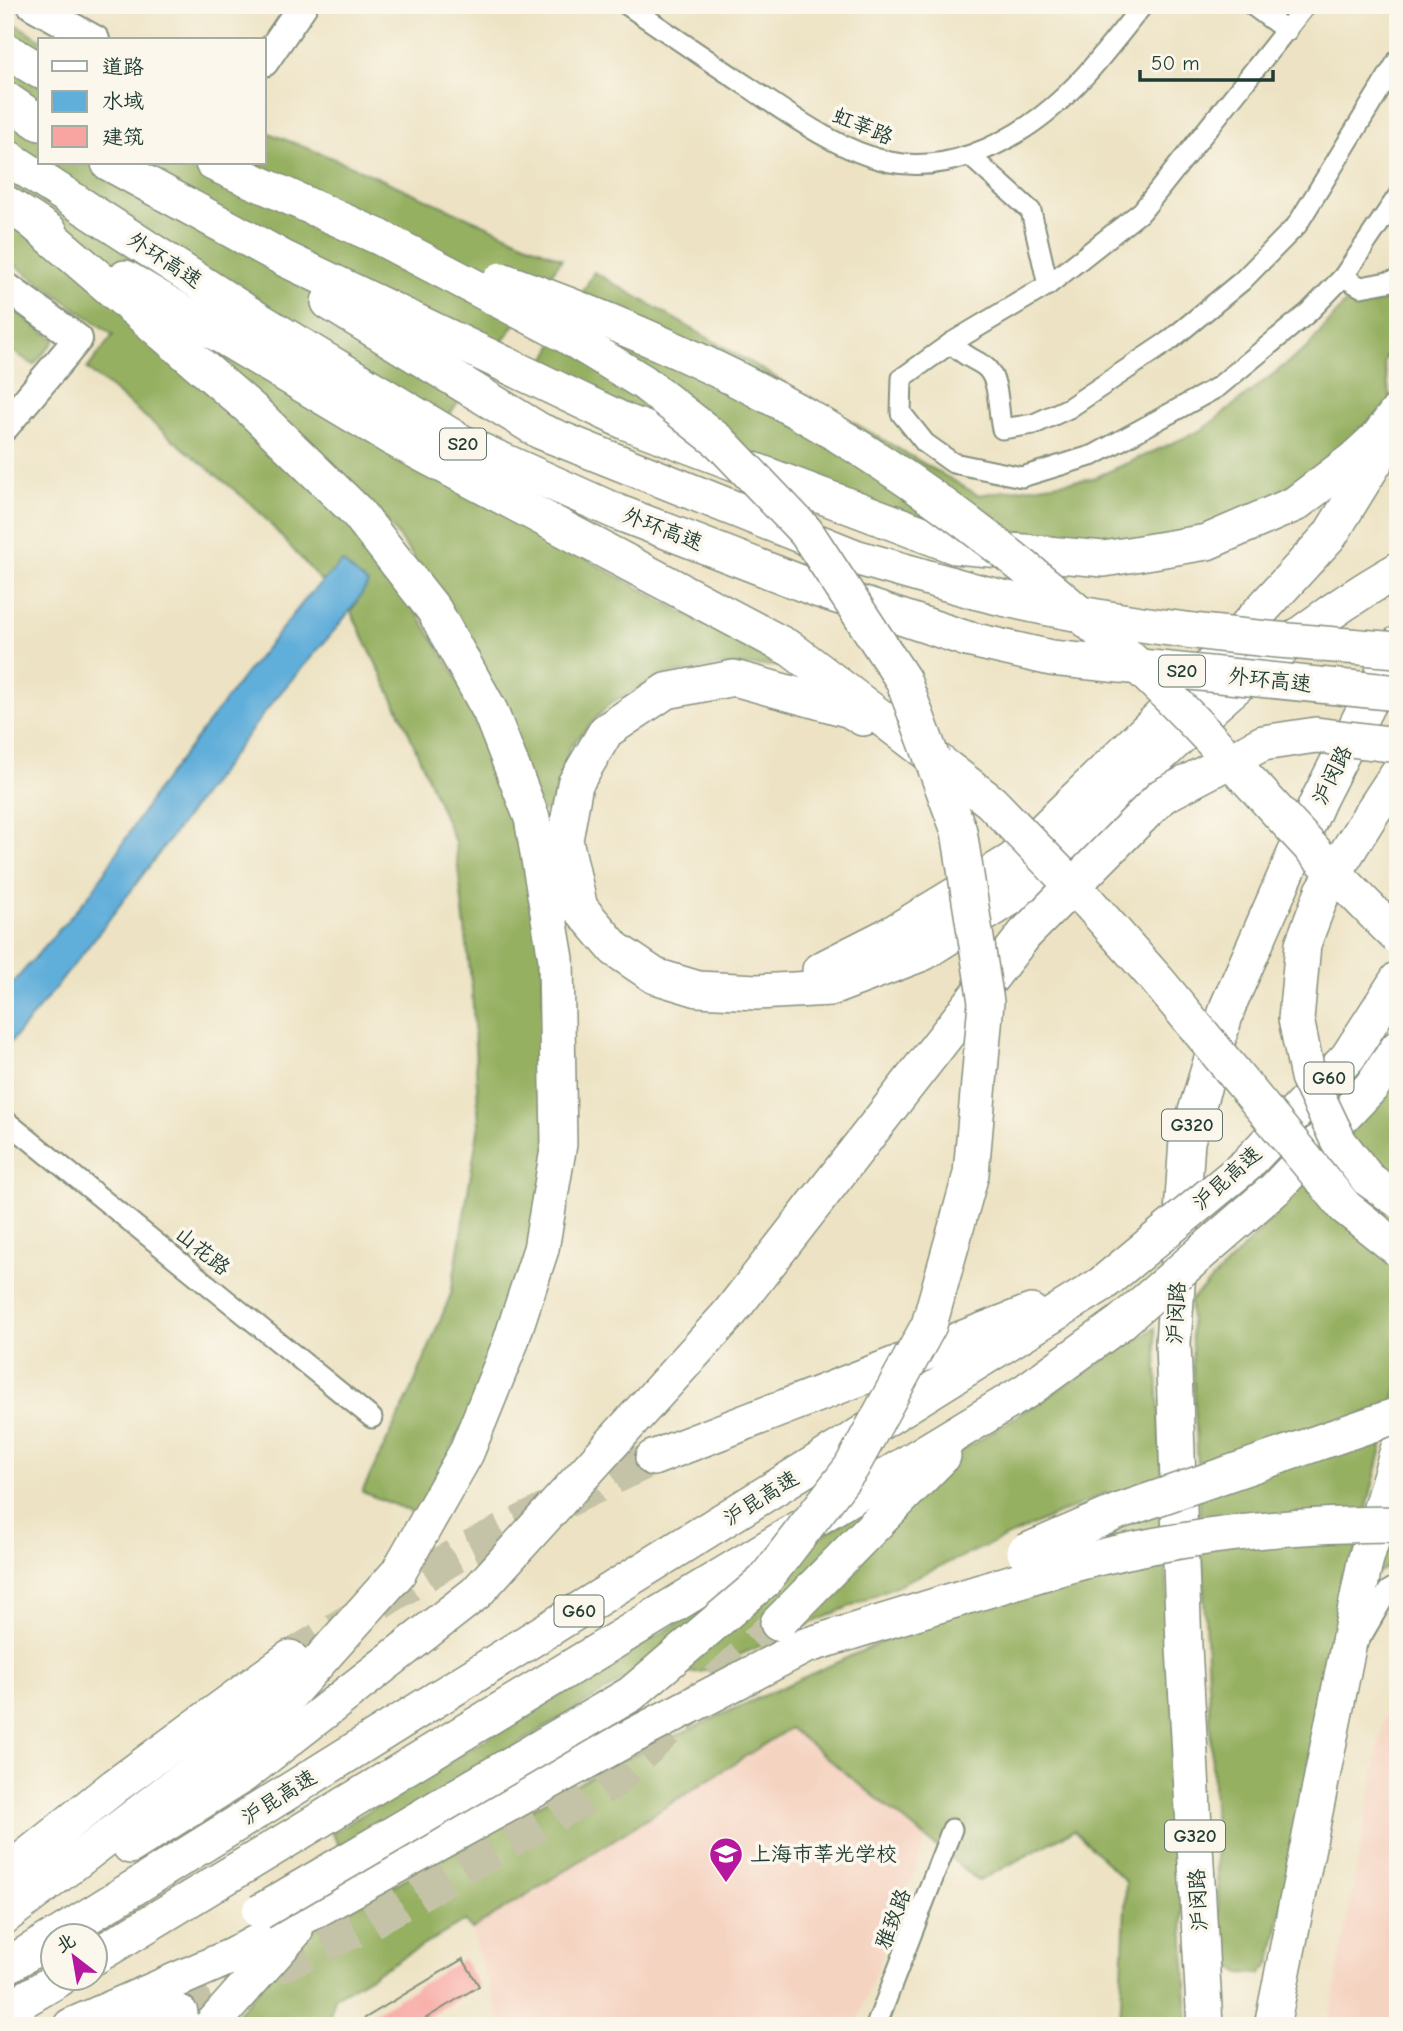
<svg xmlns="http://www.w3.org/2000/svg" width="1403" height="2031" font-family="'Comic Neue','LXGW WenKai TC',sans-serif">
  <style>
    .built { fill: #f5d3c1 }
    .forest { fill: #96b062; stroke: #5a764b; stroke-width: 2 }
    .water { fill: #60aeda; stroke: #407687; stroke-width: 2 }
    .building { fill: #f8a4a0 }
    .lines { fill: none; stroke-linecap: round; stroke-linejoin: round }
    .highway-tunnel { stroke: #c4c2a7; stroke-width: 35; stroke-dasharray: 35 18; stroke-linecap: butt }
    .street-casing { stroke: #86907c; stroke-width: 23 }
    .secondary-casing { stroke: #86907c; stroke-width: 32 }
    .highway-casing { stroke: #86907c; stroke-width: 38 }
    .street { stroke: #fff; stroke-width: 19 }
    .secondary { stroke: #fff; stroke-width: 28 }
    .highway { stroke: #fff; stroke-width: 35 }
    .highway-bridge-casing { stroke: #86907c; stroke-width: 38; stroke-linecap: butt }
    .highway-bridge { stroke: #fff; stroke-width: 35 }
    .labels { text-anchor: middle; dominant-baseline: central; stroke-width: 7; stroke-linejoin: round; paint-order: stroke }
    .shield { fill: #fbf7ec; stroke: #61756b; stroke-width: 2 }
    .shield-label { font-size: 19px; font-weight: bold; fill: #1f3d34 }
    .street-label { font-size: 21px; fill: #1f3d34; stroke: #fbf7ec }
    .poi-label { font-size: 21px; fill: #1f3d34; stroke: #fbf7ec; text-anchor: start }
  </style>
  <rect width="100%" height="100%" fill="#fbf7ec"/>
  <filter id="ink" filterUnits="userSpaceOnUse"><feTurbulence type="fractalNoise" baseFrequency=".0143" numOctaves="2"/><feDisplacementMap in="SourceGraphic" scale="14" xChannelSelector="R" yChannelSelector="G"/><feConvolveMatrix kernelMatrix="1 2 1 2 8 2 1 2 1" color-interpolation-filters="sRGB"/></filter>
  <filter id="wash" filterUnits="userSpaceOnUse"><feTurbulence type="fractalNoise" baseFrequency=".00686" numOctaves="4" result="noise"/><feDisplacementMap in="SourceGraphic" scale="28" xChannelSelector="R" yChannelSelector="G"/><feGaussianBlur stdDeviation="1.57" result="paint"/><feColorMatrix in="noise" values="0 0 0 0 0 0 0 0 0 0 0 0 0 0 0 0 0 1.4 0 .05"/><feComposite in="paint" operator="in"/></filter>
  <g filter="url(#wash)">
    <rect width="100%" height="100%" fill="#ede3c4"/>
    <g class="built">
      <polygon points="1398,1678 1398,2026 1328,2026 1391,1681"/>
      <polygon points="790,1727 927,1838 855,2026 502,2026 471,1930"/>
    </g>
    <g class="forest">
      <polygon points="5,18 42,40 40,163 264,163 264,131 347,164 562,259 414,464 781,666 725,665 665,675 610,703 570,747 553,805 539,814 436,587 379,511 359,536 393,574 455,674 512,811 542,942 547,1158 525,1278 483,1390 417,1514 362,1492 412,1389 451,1294 479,1125 472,989 455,842 403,719 351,612 367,584 342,562 323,583 254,506 87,369 113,335 5,258"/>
      <polygon points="594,272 978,495 1094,478 1202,430 1308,347 1352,295 1372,304 1398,296 1398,323 1384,363 1391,401 1329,460 1250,514 1145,542 1061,548 925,526 653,422 541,367"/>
      <polygon points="5,303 55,340 34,365 5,346"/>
      <path d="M1398 1069V1384L1350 1576 1271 1962 1260 1974 1240 1973 1221 1957 1190 1301C1266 1228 1335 1153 1398 1069Z"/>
      <polygon points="1155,1328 1188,2026 1120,2026 1126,1882 1074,1830 979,1881 790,1728 471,1930 465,1921 335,1997 327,2026 227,2026 305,1934 615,1763 928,1621 1118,1568 1106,1493 701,1672 632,1675 342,1851 332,1833 984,1437"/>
      <polygon points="1398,1496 1398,1562 1375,1574"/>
    </g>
    <path class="water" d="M342 562 368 584C340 630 301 666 268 708 181 822 98 940 5 1049V992L91 893 156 791 246 673 308 596Z"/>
    <g id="blocks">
      <polygon class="building" points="463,1959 479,1986 413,2026 352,2026"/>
    </g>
  </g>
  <g filter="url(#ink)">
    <use href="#blocks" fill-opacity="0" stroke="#86907c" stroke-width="2"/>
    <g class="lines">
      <g class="highway-tunnel">
        <polyline points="290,1658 463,1551 653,1458"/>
        <polyline points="180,2013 361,1927 613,1781 778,1623"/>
      </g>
      <g class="street-casing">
        <g id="street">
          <path d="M627 5C668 33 709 61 750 88 793 117 839 151 890 162 944 173 1002 147 1043 115 1082 85 1112 43 1143 5"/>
          <polyline points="1252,5 1287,31"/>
          <path d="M1306 5 1142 211 1048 285 951 343C965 357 969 356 983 365 1001 377 997 410 1002 429L1034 424 1069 408 1169 341 1242 281 1297 225 1398 60"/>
          <polyline points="970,156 1031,211 1048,285"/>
          <polyline points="1343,277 1361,287 1398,280"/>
          <polyline points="951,343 902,378 901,413 925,443 953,463 1022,477 1094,455 1218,387 1309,312 1343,277 1398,196"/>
          <polyline points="5,1120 372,1418"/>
          <polyline points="1360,1639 1388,1591 1398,1585"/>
          <polyline points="876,2026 952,1829"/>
        </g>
      </g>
      <g class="secondary-casing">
        <g id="secondary">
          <polyline points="32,5 95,40"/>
          <polyline points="264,62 303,5"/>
          <polyline points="5,286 78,339 5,426"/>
        </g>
      </g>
      <g class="highway-casing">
        <g id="highway">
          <polyline points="5,50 40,71"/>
          <polyline points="5,99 40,123"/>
          <polyline points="5,156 252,316 461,442 617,512 819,590 967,639"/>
          <polyline points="109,163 285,259 626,422 955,546 1104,559 1207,542 1295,504 1353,460 1379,436 1398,411"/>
          <polyline points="213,163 379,237"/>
          <polyline points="5,203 50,232"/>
          <polyline points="125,278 392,438 791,649 942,764"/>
          <polyline points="329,302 540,431 855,557 974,591"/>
          <polyline points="863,718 850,710 734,678 666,691 606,731 575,784 565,840 580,908 615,949 655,976 698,989 757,992 831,988 923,953 1029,886"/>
          <polyline points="1369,817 1398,773"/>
          <path d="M1029 886C1144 772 1256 650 1398 570"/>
          <polyline points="820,970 893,933 1013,860 1191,687 1330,535 1384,447"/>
          <polyline points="1245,1166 1348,1057 1398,979"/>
          <polyline points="1275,1189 1372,1086 1398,1048"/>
          <polyline points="653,1458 1031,1312"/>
          <polyline points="778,1623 943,1456"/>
          <polyline points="130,1846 243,1775 476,1593 729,1314 1025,934"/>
          <polyline points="5,1874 115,1786 290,1658"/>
          <polyline points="5,1916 280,1705 398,1573 466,1453 510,1344 541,1249 559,1144 556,959 532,818 490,711 434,610 357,512 251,409 31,220"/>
          <polyline points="55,1937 1102,1284"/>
          <polyline points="94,1957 1026,1391 1120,1323"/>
          <polyline points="5,1967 52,1938"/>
          <polyline points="5,2011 59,1979"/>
          <polyline points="71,2026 232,1956 625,1740 805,1646 1036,1575"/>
          <polyline points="150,2026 180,2013"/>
          <polyline points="211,2026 295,1931"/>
          <polyline points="1205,2026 1184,1647 1173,1343 1187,1141 1228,1006 1319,799 1398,644"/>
          <polyline points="1272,2026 1365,1562 1398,1450"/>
        </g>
      </g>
      <use href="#street" class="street"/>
      <use href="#secondary" class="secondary"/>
      <use href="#highway" class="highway"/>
      <g class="highway-bridge-casing">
        <g id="highway-bridge">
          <path d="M501 280C605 317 710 362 806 416 912 476 1025 563 1115 645 1216 736 1300 843 1398 937"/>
          <path d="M974 591C1115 627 1253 639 1398 650"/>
          <polyline points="967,639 1051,658 1398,693"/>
          <polyline points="947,768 991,802 1089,903 1158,981 1345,1207 1398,1249"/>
          <polyline points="1369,817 1323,891 1303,944 1296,1019 1308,1077 1339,1142 1368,1179 1398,1200"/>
          <polyline points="1025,934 1162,796 1263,743 1316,735 1398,745"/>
          <polyline points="1102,1284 1245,1166"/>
          <polyline points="1120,1323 1275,1189"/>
          <polyline points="1025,1552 1117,1512 1398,1415"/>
          <path d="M1036 1575C1151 1539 1277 1524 1398 1524"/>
          <polyline points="260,1912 631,1694 764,1581 851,1468 929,1325 971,1174 986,1002 959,831 903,680 806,532 720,442 643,382 564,334 379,237"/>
        </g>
      </g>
      <use href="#highway-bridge" class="highway-bridge"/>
    </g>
  </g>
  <defs>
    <g id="school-pin" transform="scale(1.75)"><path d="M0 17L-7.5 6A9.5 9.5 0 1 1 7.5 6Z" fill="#b5179e" stroke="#fbf7ec"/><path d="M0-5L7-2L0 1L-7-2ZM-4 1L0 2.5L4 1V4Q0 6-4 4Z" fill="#fff"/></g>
  </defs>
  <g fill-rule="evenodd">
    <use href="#school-pin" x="726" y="1854"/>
  </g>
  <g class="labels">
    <g class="shield">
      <rect x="440" y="428.5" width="46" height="31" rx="5"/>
      <rect x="1159" y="655.5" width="46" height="31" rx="5"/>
      <rect x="1304.5" y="1062.5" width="49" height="31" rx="5"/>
      <rect x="1162" y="1109.5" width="60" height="31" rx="5"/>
      <rect x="554.5" y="1595.5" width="49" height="31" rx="5"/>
      <rect x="1165" y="1820.5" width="60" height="31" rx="5"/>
    </g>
    <g class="shield-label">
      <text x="463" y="444">S20</text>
      <text x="1182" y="671">S20</text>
      <text x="1329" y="1078">G60</text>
      <text x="1192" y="1125">G320</text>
      <text x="579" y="1611">G60</text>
      <text x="1195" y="1836">G320</text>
    </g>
    <g class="street-label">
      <text transform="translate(863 126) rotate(23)">虹莘路</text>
      <text transform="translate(165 260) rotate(33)">外环高速</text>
      <text transform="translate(663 529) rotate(21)">外环高速</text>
      <text transform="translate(1270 680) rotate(6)">外环高速</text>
      <text transform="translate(1332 775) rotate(-64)">沪闵路</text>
      <text transform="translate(1227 1178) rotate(-42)">沪昆高速</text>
      <text transform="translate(203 1251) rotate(39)">山花路</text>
      <text transform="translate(1176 1313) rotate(-87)">沪闵路</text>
      <text transform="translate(761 1498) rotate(-32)">沪昆高速</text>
      <text transform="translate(279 1797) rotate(-32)">沪昆高速</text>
      <text transform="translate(1198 1900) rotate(-93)">沪闵路</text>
      <text transform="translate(893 1919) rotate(-69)">雅致路</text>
    </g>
    <g class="poi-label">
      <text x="750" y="1854">上海市莘光学校</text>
    </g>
  </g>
  <rect width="1403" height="2031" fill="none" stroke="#fbf7ec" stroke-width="28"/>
  <rect x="38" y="38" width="228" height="126" fill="#fbf7ec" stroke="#a3ada2" stroke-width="2"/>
  <rect x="52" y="61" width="35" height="10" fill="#ffffff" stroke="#a3ada2" stroke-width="2"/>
  <text x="102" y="74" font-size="21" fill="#1f3d34">道路</text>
  <rect x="52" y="91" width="35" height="21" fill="#60aeda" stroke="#a3ada2" stroke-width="2"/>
  <text x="102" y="108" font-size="21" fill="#1f3d34">水域</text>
  <rect x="52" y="126" width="35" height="21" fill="#f8a4a0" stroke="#a3ada2" stroke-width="2"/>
  <text x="102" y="144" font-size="21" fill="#1f3d34">建筑</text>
  <g transform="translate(74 1957) rotate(329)"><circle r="33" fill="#fbf7ec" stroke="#a3ada2" stroke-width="2"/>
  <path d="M0-5L12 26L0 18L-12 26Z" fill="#b5179e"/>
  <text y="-10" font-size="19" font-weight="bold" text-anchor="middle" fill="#1f3d34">北</text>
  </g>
  <path d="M1140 70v10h133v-10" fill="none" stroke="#1f3d34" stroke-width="3.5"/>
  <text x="1151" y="70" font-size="21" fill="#1f3d34" stroke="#fbf7ec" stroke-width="5" paint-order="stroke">50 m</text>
</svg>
